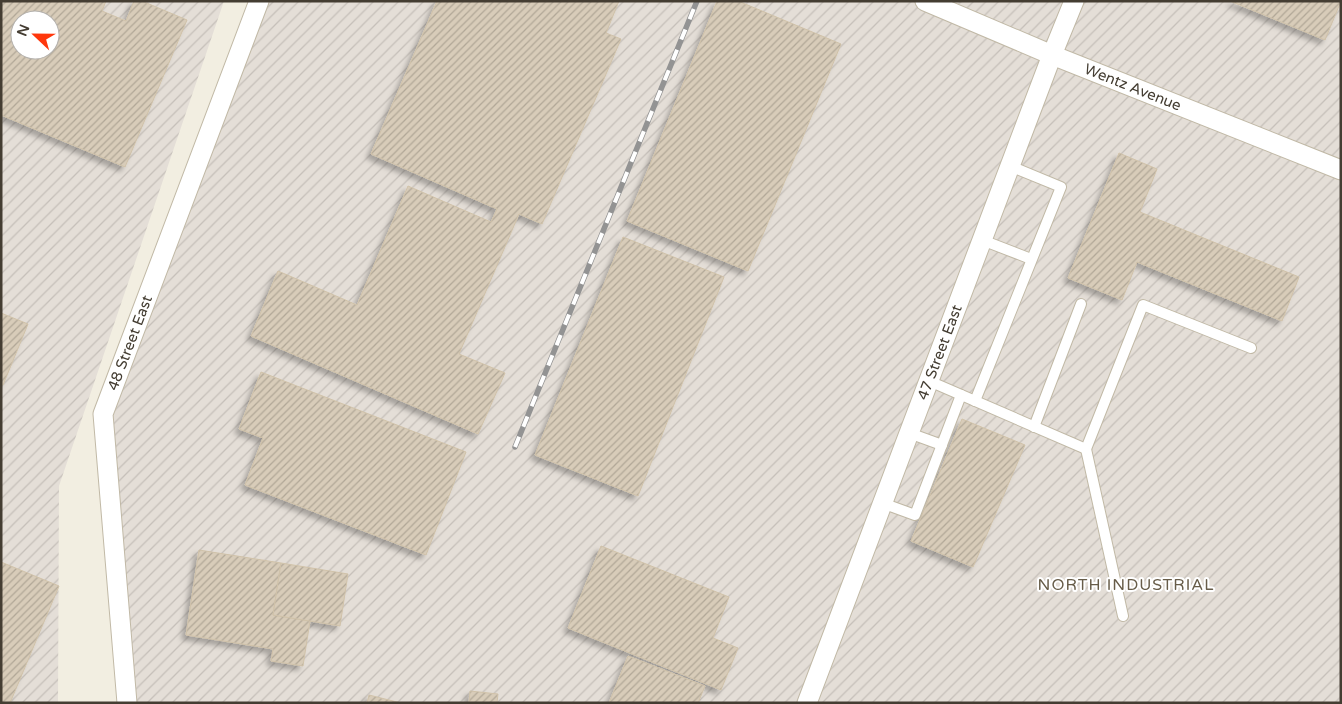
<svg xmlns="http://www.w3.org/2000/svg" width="1342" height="704" font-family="'Varela Round',sans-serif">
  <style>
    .industrial { fill: url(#industrial-furrows); fill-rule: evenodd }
    .building { fill: url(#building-hatch); stroke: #d0c2a9; fill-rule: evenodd; filter: url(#shadow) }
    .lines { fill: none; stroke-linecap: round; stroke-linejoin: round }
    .lane-casing { stroke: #c1b9a6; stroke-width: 12 }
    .street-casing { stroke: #c1b9a6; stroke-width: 21 }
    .lane { stroke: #fff; stroke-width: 10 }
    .street { stroke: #fff; stroke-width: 19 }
    .rail-casing { stroke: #939393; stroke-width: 5.5 }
    .rail { stroke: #fff; stroke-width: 4; stroke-dasharray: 11; stroke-linecap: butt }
    .labels { text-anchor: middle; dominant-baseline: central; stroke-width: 4; stroke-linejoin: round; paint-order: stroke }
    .street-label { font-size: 15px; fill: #443d32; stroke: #fff }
    .neighbourhood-label { font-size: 16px; letter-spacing: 1px; fill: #675c48; stroke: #fff }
  </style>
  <defs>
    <pattern id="industrial-furrows" width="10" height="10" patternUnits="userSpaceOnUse" patternTransform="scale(1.25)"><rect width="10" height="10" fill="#e4ded7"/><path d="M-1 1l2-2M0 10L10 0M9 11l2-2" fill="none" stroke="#c5bfb9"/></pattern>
    <pattern id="building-hatch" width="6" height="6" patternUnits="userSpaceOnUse" patternTransform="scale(1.25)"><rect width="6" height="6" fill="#d8ccb9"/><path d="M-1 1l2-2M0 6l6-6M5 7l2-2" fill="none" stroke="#b1a797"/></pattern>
    <filter id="shadow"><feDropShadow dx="-4.5" dy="4.5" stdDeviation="2.5" flood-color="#0004"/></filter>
  </defs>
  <rect width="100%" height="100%" fill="#f2eee1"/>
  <g class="industrial">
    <path d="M1 1H224L59 486 58 703H1ZM20 20H50V50H20Z"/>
    <polygon points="259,1 1341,1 1341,703 127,703 103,414"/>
  </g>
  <g class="building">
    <path d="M1 1H106L102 11 126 21 134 1H142L187 20 125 167 1 115ZM20 20H50V50H20Z"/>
    <polygon points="437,1 619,1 606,33 621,39 542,224 519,214 459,354 505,373 478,434 251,336 278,271 357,305 408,186 491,222 497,209 371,154"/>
    <polygon points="717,1 738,1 841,44 748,271 627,221"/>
    <polygon points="1230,1 1341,1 1325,40"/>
    <polygon points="1119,153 1157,169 1140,212 1299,277 1282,321 1137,262 1122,300 1068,278"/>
    <polygon points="623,237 724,277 638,496 535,455"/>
    <polygon points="1,313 28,324 3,385 1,385"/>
    <polygon points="261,372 466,452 426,555 245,485 263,438 239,429"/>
    <polygon points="962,419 1025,445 973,567 911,541"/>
    <polygon points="601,546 729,597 713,638 738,648 721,690 568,628"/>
    <polygon points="199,550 281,563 273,615 310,621 303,666 271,661 273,649 186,635"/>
    <polygon points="1,562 59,586 10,703 1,703"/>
    <polygon points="281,563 348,574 340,626 273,615"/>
    <polygon points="628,656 705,686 698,703 609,703"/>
    <polygon points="470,691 498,694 497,703 469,703"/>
    <polygon points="369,695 401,703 367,703"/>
  </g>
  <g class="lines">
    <g class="lane-casing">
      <g id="lane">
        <polyline points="982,240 1031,259"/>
        <polyline points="929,381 1086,449 1143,305 1251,348"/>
        <polyline points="975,401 1061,187 1010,166"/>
        <polyline points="1034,427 1081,304"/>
        <polyline points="909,433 942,445"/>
        <polyline points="1086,449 1123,616"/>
        <polyline points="882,503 915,515 961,395"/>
      </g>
    </g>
    <g class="street-casing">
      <g id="street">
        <path id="s1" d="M925 1 1052 55 1341 170"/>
        <path id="s2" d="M127 703 103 414 259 1"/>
        <path id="s3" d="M807 703 1052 55 1074 1"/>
      </g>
    </g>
    <use href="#lane" class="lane"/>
    <use href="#street" class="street"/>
    <g class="rail-casing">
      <polyline id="rail" points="515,447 697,1"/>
    </g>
    <use href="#rail" class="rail"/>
  </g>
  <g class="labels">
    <g class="street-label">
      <text stroke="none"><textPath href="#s1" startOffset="225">Wentz Avenue</textPath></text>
      <text stroke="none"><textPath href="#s2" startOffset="366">48 Street East</textPath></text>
      <text stroke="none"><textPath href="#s3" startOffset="375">47 Street East</textPath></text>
    </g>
    <g class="neighbourhood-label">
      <text x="1126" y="585">NORTH INDUSTRIAL</text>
    </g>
  </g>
  <rect width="1342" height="704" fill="none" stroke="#443d32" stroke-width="5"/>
  <g transform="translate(35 35) rotate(292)"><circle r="24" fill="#ffffff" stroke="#b4b1ad"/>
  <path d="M0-4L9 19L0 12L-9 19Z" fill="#ff370c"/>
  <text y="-8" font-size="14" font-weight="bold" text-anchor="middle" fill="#443d32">N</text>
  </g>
</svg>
